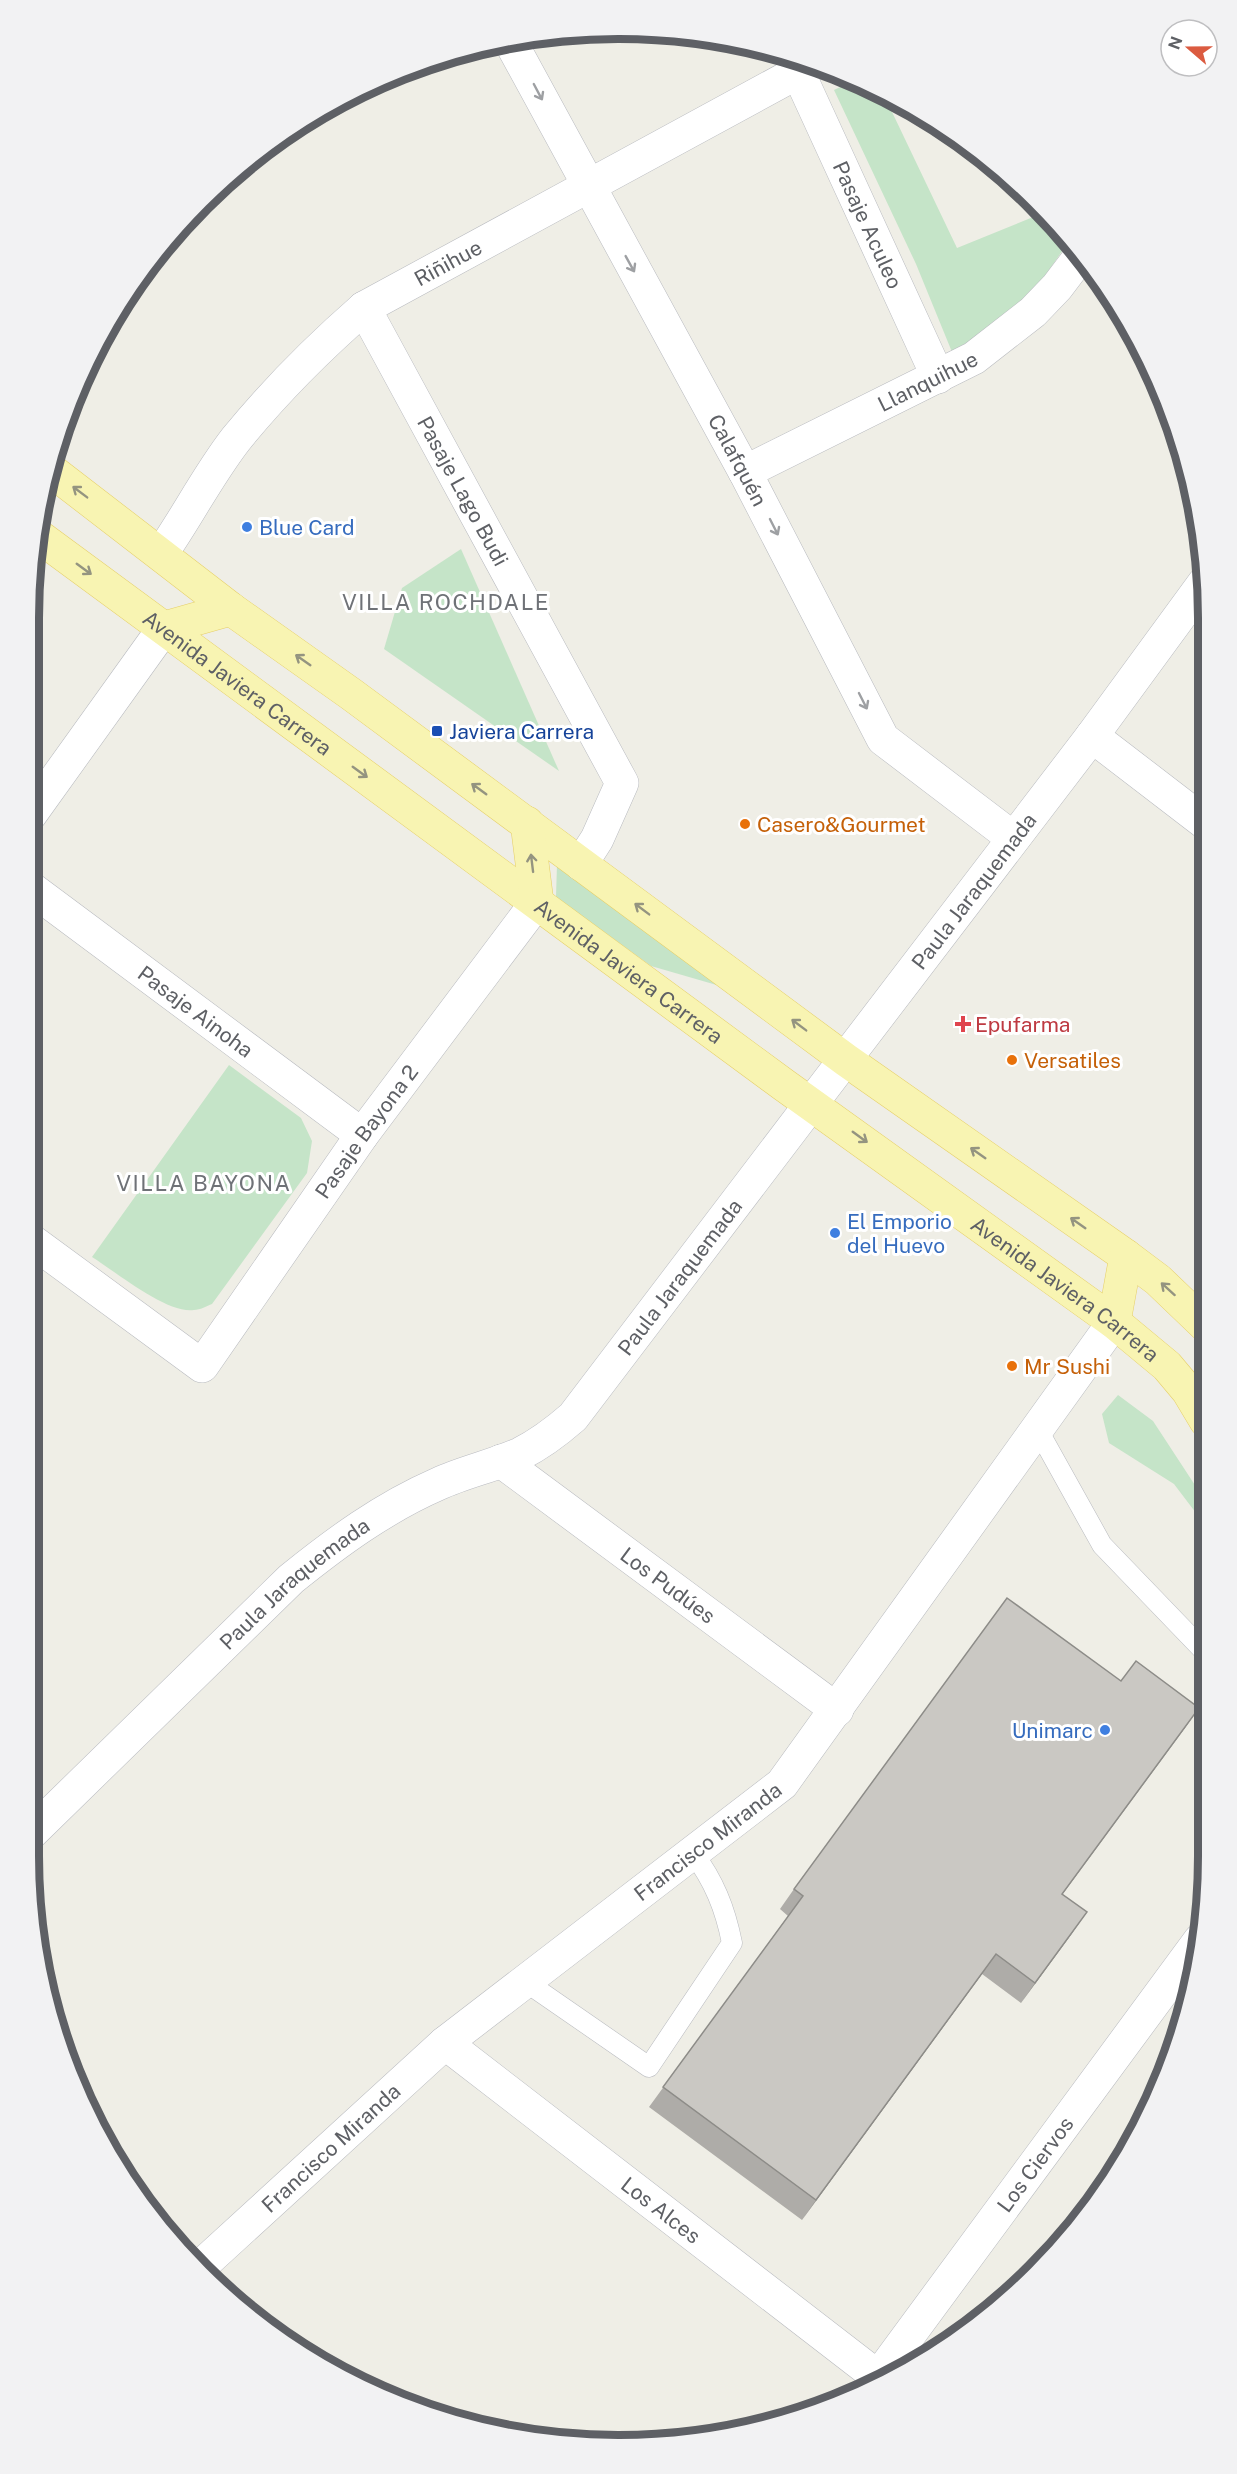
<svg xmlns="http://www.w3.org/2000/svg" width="1237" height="2474" font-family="'Public Sans',sans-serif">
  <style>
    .green { fill: #c5e4c8 }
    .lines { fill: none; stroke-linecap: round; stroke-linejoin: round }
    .lane-casing { stroke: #b8babf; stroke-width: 21 }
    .street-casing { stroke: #b8babf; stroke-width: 34 }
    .secondary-casing { stroke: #b9bbc1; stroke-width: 34 }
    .primary-casing { stroke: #e6cf68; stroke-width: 34 }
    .lane { stroke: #fff; stroke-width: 20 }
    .street { stroke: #fff; stroke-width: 33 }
    .secondary { stroke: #fff; stroke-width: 33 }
    .primary { stroke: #f8f4b2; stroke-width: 33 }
    .wall { fill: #aeaca8 }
    .shaded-wall { fill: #8d8c88 }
    .building { fill: #cac8c3; stroke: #8d8c88; stroke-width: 1.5 }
    .oneway { stroke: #9ea0a3 }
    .oneway2 { stroke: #949480 }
    .shop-dot { fill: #3f7fe0; stroke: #fff; stroke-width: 2 }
    .transit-dot { fill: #1a4fb4; stroke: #fff; stroke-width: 2 }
    .food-dot { fill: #e8710a; stroke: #fff; stroke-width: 2 }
    .health-dot { fill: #e0444e; stroke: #fff; stroke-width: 2 }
    .labels { text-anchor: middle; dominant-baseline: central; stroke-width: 6; stroke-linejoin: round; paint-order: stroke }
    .street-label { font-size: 21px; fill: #5e6065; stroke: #fff }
    .shop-label { font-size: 21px; fill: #366cbe; stroke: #fff; text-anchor: start }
    .transit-label { font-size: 21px; fill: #164399; stroke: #fff; text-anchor: start }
    .food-label { font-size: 21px; fill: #c56008; stroke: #fff; text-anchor: start }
    .health-label { font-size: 21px; fill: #be3a42; stroke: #fff; text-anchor: start }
    .neighbourhood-label { font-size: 22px; letter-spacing: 1.5px; fill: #6f7277; stroke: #fff }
    .rim { fill: none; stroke: #5e6065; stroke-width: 8 }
  </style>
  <rect width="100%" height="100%" fill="#efeee6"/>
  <g class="green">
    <polygon points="855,80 882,91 957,248 1043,213 1069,241 1012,324 952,352 916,264 834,90"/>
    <polygon points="461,549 559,771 384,649 402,588"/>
    <polygon points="557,864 720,986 651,966 556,897"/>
    <path d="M229 1065 301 1118 312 1141 307 1173 212 1304C207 1306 200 1310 194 1310 167 1314 116 1272 92 1257Z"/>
    <polygon points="1118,1395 1153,1421 1206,1502 1206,1536 1196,1513 1174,1484 1109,1443 1102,1414"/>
  </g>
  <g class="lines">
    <g class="lane-casing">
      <g id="lane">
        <polyline points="1038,1430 1102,1545 1204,1651"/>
        <path d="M526 1982 649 2067 732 1943C725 1908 714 1881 693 1853"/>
      </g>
    </g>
    <g class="street-casing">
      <g id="street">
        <path id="s1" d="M510 41 745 472 883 739 1013 838"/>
        <path id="s2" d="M798 72 938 377"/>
        <path id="s3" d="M364 308 622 783 597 839 581 864"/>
        <path id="s4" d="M745 472 974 358 1033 312 1057 287 1082 254"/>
        <path id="s5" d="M161 554C187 517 208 475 236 439 275 391 317 349 364 308L813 64"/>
        <polyline points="1092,736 1204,822"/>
        <polyline points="30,815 164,628"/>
        <path id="s6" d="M29 887 362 1135"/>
        <path id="s7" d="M811 1104 1092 736 1204 583"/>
        <path id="s8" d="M29 1239 202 1366 362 1135 537 902"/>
        <path id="s9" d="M501 1461 837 1710"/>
        <path id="s10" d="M445 2043 878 2377"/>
        <path id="s11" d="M200 2267 445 2043 782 1784 1114 1322"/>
        <path id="s12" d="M870 2388 1200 1940"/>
      </g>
    </g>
    <g class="secondary-casing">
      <g id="secondary">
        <path id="s13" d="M29 1835 291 1579C337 1542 383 1508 438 1484 464 1472 493 1466 520 1454 540 1444 557 1431 573 1417L811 1104"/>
      </g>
    </g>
    <g class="primary-casing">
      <g id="primary">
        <polyline points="48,468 231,609 351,694 846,1060 1126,1256 1158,1280 1206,1326"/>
        <path id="s14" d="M37 535 784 1085 1114 1322 1167 1366 1188 1391 1206 1421"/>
        <polyline points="164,628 231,609"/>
        <polyline points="527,823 537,902"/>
        <polyline points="1114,1322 1126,1256"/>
      </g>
    </g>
    <use href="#lane" class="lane"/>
    <use href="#street" class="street"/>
    <use href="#secondary" class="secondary"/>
    <use href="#primary" class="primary"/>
  </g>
  <polygon class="wall" points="1199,1708 1062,1894 1073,1932 1021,2003 982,1974 802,2220 649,2107 788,1916 780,1909 794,1889"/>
  <g class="shaded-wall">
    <polygon points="1199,1708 1185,1728 1048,1914 1062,1894"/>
    <polygon points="1087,1912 1073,1932 1021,2003 1035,1983"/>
    <polygon points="996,1954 982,1974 802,2220 816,2200"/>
  </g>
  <polygon class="building" points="1007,1598 1121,1681 1136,1661 1199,1708 1062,1894 1087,1912 1035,1983 996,1954 816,2200 663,2087 803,1896 794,1889"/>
  <defs><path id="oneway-shaft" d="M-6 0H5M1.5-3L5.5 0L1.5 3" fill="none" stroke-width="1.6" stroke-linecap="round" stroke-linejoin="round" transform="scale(1.5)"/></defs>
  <g class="oneway">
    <use href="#oneway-shaft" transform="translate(538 92) rotate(62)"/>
    <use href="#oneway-shaft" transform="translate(630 264) rotate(61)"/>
    <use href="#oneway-shaft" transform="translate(774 527) rotate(63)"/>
    <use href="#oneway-shaft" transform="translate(863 701) rotate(63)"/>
  </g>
  <g class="oneway2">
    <use href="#oneway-shaft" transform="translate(80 492) rotate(-143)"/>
    <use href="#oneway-shaft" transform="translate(84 569) rotate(36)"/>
    <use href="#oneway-shaft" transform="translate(303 660) rotate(-145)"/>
    <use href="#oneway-shaft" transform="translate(360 772) rotate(36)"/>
    <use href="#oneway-shaft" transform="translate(479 789) rotate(-144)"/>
    <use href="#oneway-shaft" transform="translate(532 863) rotate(-97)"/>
    <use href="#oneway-shaft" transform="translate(642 909) rotate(-143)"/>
    <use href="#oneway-shaft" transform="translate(799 1025) rotate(-143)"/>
    <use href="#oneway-shaft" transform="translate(860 1137) rotate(36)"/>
    <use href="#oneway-shaft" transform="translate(978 1153) rotate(-145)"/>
    <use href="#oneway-shaft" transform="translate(1078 1223) rotate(-145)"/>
    <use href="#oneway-shaft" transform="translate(1168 1289) rotate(-138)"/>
  </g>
  <g class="shop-dot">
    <circle cx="247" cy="527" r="6"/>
    <circle cx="835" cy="1233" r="6"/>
    <circle cx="1105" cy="1730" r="6"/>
  </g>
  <rect class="transit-dot" x="431" y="725" width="12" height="12" rx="3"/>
  <g class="food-dot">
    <circle cx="745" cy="824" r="6"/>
    <circle cx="1012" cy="1060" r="6"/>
    <circle cx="1012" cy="1366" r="6"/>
  </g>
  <path class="health-dot" d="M960 1015h6v6h6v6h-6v6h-6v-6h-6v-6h6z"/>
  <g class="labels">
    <g class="street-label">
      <text stroke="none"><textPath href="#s2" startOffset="168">Pasaje Aculeo</textPath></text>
      <text stroke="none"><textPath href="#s5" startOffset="416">Riñihue</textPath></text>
      <text stroke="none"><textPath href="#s4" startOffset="204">Llanquihue</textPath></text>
      <text stroke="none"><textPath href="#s1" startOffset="477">Calafquén</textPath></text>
      <text stroke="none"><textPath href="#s3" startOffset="208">Pasaje Lago Budi</textPath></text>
      <text stroke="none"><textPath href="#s14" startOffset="249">Avenida Javiera Carrera</textPath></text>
      <text stroke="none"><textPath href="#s7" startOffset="268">Paula Jaraquemada</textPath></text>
      <text stroke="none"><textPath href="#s14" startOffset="735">Avenida Javiera Carrera</textPath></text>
      <text stroke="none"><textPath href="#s6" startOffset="208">Pasaje Ainoha</textPath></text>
      <text stroke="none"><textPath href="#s8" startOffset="501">Pasaje Bayona 2</textPath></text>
      <text stroke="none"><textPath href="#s13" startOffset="870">Paula Jaraquemada</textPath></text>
      <text stroke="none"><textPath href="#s14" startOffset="1275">Avenida Javiera Carrera</textPath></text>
      <text stroke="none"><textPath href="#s13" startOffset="366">Paula Jaraquemada</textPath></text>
      <text stroke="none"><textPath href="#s9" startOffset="208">Los Pudúes</textPath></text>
      <text stroke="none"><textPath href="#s11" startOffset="663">Francisco Miranda</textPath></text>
      <text stroke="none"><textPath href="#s11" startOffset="177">Francisco Miranda</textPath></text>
      <text stroke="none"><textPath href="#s12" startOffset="278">Los Ciervos</textPath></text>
      <text stroke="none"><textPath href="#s10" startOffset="273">Los Alces</textPath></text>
    </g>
    <g class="shop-label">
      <text x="259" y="527">Blue Card</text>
      <text x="847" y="1221">El Emporio<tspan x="847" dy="24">del Huevo</tspan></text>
      <text x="1093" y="1730" text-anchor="end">Unimarc</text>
    </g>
    <g class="transit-label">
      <text x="449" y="731">Javiera Carrera</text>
    </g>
    <g class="food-label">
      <text x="757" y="824">Casero&amp;Gourmet</text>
      <text x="1024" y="1060">Versatiles</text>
      <text x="1024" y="1366">Mr Sushi</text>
    </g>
    <g class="health-label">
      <text x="975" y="1024">Epufarma</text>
    </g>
    <g class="neighbourhood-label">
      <text x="446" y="602">VILLA ROCHDALE</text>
      <text x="204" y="1183">VILLA BAYONA</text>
    </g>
  </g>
  <path d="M0 0H1237V2474H0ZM618 39H619A579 579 0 0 1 1198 618V1856A579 579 0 0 1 619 2435H618A579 579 0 0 1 39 1856V618A579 579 0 0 1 618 39Z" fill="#f2f2f3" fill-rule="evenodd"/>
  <path class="rim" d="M618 39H619A579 579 0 0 1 1198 618V1856A579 579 0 0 1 619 2435H618A579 579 0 0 1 39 1856V618A579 579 0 0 1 618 39Z"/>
  <g transform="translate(1189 48) rotate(290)"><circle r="28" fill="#ffffff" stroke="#bfbfc1" stroke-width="1.5"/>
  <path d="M0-4.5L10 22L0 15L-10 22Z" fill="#db5b40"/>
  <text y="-9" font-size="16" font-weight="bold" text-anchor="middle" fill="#5e6065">N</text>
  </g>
</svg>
